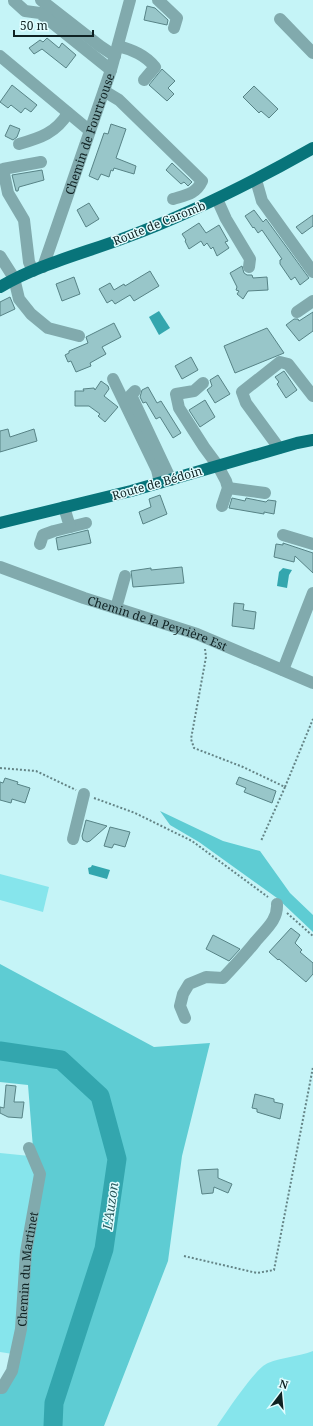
<svg xmlns="http://www.w3.org/2000/svg" width="313" height="1426" font-family="'Noto Serif',serif">
  <style>
    .green { fill: #86e5ec }
    .forest { fill: #5eccd3 }
    .water { fill: #33a6ae }
    .lines { fill: none; stroke-linecap: round; stroke-linejoin: round }
    .river { stroke: #33a6ae; stroke-width: 19 }
    .building { fill: #98c6c9; stroke: #578386 }
    .path { stroke: #648486; stroke-width: 2; stroke-dasharray: 2 2; stroke-linecap: butt }
    .minor { stroke: #81aaad; stroke-width: 12 }
    .major { stroke: #08747a; stroke-width: 12 }
    .labels { text-anchor: middle; dominant-baseline: central; stroke-width: 3; stroke-linejoin: round; paint-order: stroke }
    .street-label { font-size: 12px; fill: #0f2223; stroke: #e1fdff }
    .water-label { font-size: 13px; font-style: italic; fill: #2a5a5d; stroke: #e1fdff }
  </style>
  <rect width="100%" height="100%" fill="#c5f4f7"/>
  <g class="green">
    <polygon points="0,874 49,887 43,912 0,900"/>
    <polygon points="0,1153 30,1156 37,1173 13,1354 0,1352"/>
    <path d="M313 1351V1426H217C226 1413 255 1368 268 1363 282 1357 298 1357 313 1351Z"/>
  </g>
  <g class="forest">
    <polygon points="160,811 223,841 260,851 290,893 313,915 313,932 277,898 199,842 170,825"/>
    <polygon points="0,964 154,1047 210,1043 182,1156 168,1261 104,1426 0,1426 0,1392 4,1392 44,1174 33,1148 28,1085 0,1082"/>
  </g>
  <g class="water">
    <polygon points="159,311 170,328 159,335 149,317"/>
    <polygon points="283,568 292,570 289,575 287,588 277,586 279,572"/>
    <polygon points="92,865 110,870 107,879 89,874 88,868 91,867"/>
  </g>
  <g class="lines">
    <polyline class="river" points="0,1051 61,1060 100,1096 117,1159 104,1249 54,1403 53,1426"/>
  </g>
  <g class="building">
    <polygon points="147,6 155,8 168,20 167,25 144,20"/>
    <polygon points="47,38 59,48 62,43 76,55 66,68 42,49 34,54 29,48 40,40 43,42"/>
    <polygon points="162,69 175,81 168,88 174,94 167,101 149,85"/>
    <polygon points="12,85 37,105 31,112 25,108 21,113 11,105 8,108 0,102"/>
    <polygon points="254,86 278,109 269,118 261,111 259,113 243,97"/>
    <polygon points="111,124 126,129 116,158 136,166 134,174 114,168 113,171 111,170 109,177 101,174 98,180 89,176 104,133 108,134"/>
    <polygon points="10,125 20,129 17,137 13,140 5,136"/>
    <polygon points="172,163 192,182 188,186 184,182 181,184 166,170"/>
    <polygon points="42,170 44,180 19,187 18,191 16,191 12,175"/>
    <polygon points="89,203 99,219 86,227 77,210"/>
    <polygon points="254,210 263,222 266,219 309,278 300,285 295,277 291,280 280,264 280,260 282,259 262,230 258,233 254,227 253,228 245,216"/>
    <polygon points="313,215 313,226 302,234 296,227"/>
    <polygon points="199,223 206,233 219,225 228,241 225,242 229,248 217,256 213,247 211,249 207,243 204,246 201,241 189,249 185,241 186,240 182,234"/>
    <polygon points="242,266 244,273 247,275 252,275 253,278 267,277 268,290 248,291 243,299 237,294 239,291 236,290 237,287 230,273"/>
    <polygon points="150,271 159,286 134,301 130,295 115,304 112,300 107,303 99,289 110,283 114,290 124,284 125,286"/>
    <polygon points="74,277 80,294 62,301 56,284"/>
    <polygon points="10,297 15,309 0,316 0,302"/>
    <polygon points="313,312 313,331 299,341 286,325 294,319 298,319 299,321"/>
    <polygon points="114,323 121,337 102,347 106,354 90,363 91,366 76,372 71,361 68,362 65,355 69,353 69,351 88,343 86,337"/>
    <polygon points="267,328 284,353 235,373 224,346"/>
    <polygon points="191,357 198,370 182,379 175,366"/>
    <polygon points="284,371 297,390 286,398 277,384 279,382 275,377"/>
    <polygon points="218,375 230,394 215,403 207,390 212,386 210,380"/>
    <polygon points="101,381 108,386 109,389 104,396 118,407 105,422 98,416 100,414 89,406 75,406 75,391 84,391 83,389 94,388 95,390"/>
    <polygon points="148,387 157,403 161,401 181,433 173,438 160,417 156,419 146,402 143,403 140,397 142,390"/>
    <polygon points="205,400 215,417 200,427 189,410"/>
    <polygon points="8,429 10,437 34,429 37,441 0,452 0,431"/>
    <polygon points="160,495 167,514 143,524 139,512 151,507 149,499"/>
    <polygon points="232,498 245,501 246,498 266,502 268,500 276,501 274,514 264,512 264,514 229,508"/>
    <polygon points="88,530 91,543 58,550 56,538"/>
    <polygon points="283,543 313,553 313,573 295,556 294,562 274,557 276,544 283,545"/>
    <polygon points="182,567 184,583 133,587 131,571 151,568 151,570"/>
    <polygon points="234,603 244,604 243,610 256,612 254,629 232,626"/>
    <polygon points="239,777 276,791 272,803 244,792 246,788 236,784"/>
    <polygon points="5,778 18,782 17,784 30,788 25,803 12,799 11,803 0,800 0,782 3,783"/>
    <polygon points="86,820 107,826 90,841 87,842 83,840 82,836"/>
    <polygon points="110,827 130,832 125,847 114,844 112,848 104,846"/>
    <polygon points="291,928 300,935 295,943 302,950 300,952 313,963 313,974 306,982 279,959 278,960 269,952"/>
    <polygon points="213,935 240,949 229,961 206,949"/>
    <polygon points="6,1085 16,1086 14,1102 24,1102 22,1118 8,1117 0,1113 0,1107 4,1108"/>
    <polygon points="255,1094 274,1099 274,1102 283,1104 280,1119 257,1112 257,1109 252,1108"/>
    <polygon points="218,1169 218,1178 232,1184 228,1193 214,1187 213,1193 202,1194 198,1170"/>
  </g>
  <g class="lines">
    <g class="path">
      <polyline points="205,649 206,657 191,739 194,748 243,767 285,787 261,841"/>
      <polyline points="0,768 36,771 76,790"/>
      <polyline points="285,787 313,719"/>
      <polyline points="94,798 135,813 192,841 268,897"/>
      <polyline points="287,913 313,936"/>
      <polyline points="184,1256 257,1273 274,1270 313,1067"/>
    </g>
    <g class="minor">
      <polyline points="41,0 100,46 115,56"/>
      <polyline points="158,0 177,18 174,28"/>
      <polyline points="14,1 25,11 40,13 111,70"/>
      <polyline points="280,19 313,53"/>
      <path d="M118 46C133 50 145 55 155 67L144 80"/>
      <polyline points="0,56 90,131"/>
      <path d="M104 91 119 100 202 181C196 194 186 195 173 199"/>
      <path d="M19 144C40 138 56 133 68 113"/>
      <polyline points="256,180 262,201 313,272"/>
      <polyline points="217,199 226,219 250,259 249,267"/>
      <polyline points="0,256 14,278 19,299 31,314 48,328 79,336"/>
      <path id="s1" d="M43 267 111 70 130 0"/>
      <polyline points="33,271 29,262 24,220 8,193 3,169 41,162"/>
      <polyline points="297,312 313,301"/>
      <polyline points="113,379 157,470 160,483"/>
      <polyline points="203,383 194,391 176,394 179,408 204,447 218,466 226,481 228,488 222,506"/>
      <polyline points="135,391 131,395 171,480"/>
      <polyline points="279,448 246,403 242,392 280,362 288,364 313,396"/>
      <polyline points="228,488 265,493"/>
      <polyline points="70,527 86,523"/>
      <polyline points="283,535 313,544"/>
      <polyline points="40,544 43,535 54,531 70,527 64,507"/>
      <path id="s2" d="M0 567 84 598 197 634 313 683"/>
      <polyline points="116,608 125,576"/>
      <polyline points="283,670 313,593"/>
      <polyline points="73,839 84,794"/>
      <path d="M185 1018 180 1006 183 994 189 984 206 977 223 978C234 966 246 954 256 941 266 929 278 920 277 904"/>
      <path id="s3" d="M0 1388H2L12 1371 21 1329 26 1252 40 1174 29 1148"/>
    </g>
    <g class="major">
      <path d="M0 287C39 264 85 253 127 237 192 213 253 182 313 148"/>
      <polyline points="0,523 131,491 297,443 313,440"/>
    </g>
  </g>
  <g class="labels">
    <g class="street-label">
      <text stroke="none"><textPath href="#s1" startOffset="141">Chemin de Fourtrouse</textPath></text>
      <text transform="translate(159 223) rotate(-22)">Route de Caromb</text>
      <text transform="translate(157 483) rotate(-16)">Route de Bédoin</text>
      <text stroke="none"><textPath href="#s2" startOffset="167">Chemin de la Peyrière Est</textPath></text>
      <text stroke="none"><textPath href="#s3" startOffset="125">Chemin du Martinet</textPath></text>
    </g>
    <g class="water-label">
      <text transform="translate(110 1206) rotate(-82)">L'Auzon</text>
    </g>
  </g>
  <g transform="translate(281 1394) rotate(16)" stroke="#e1fdff" stroke-width="3" paint-order="stroke">
  <path d="M0-3L7 15L0 10L-7 15Z" fill="#0f2223"/>
  <text y="-6" font-size="11" font-weight="bold" text-anchor="middle" fill="#0f2223">N</text>
  </g>
  <path d="M14 30v6h79v-6" fill="none" stroke="#0f2223" stroke-width="2"/>
  <text x="20" y="30" font-size="12" fill="#0f2223" stroke="#e1fdff" stroke-width="3" paint-order="stroke">50 m</text>
</svg>
